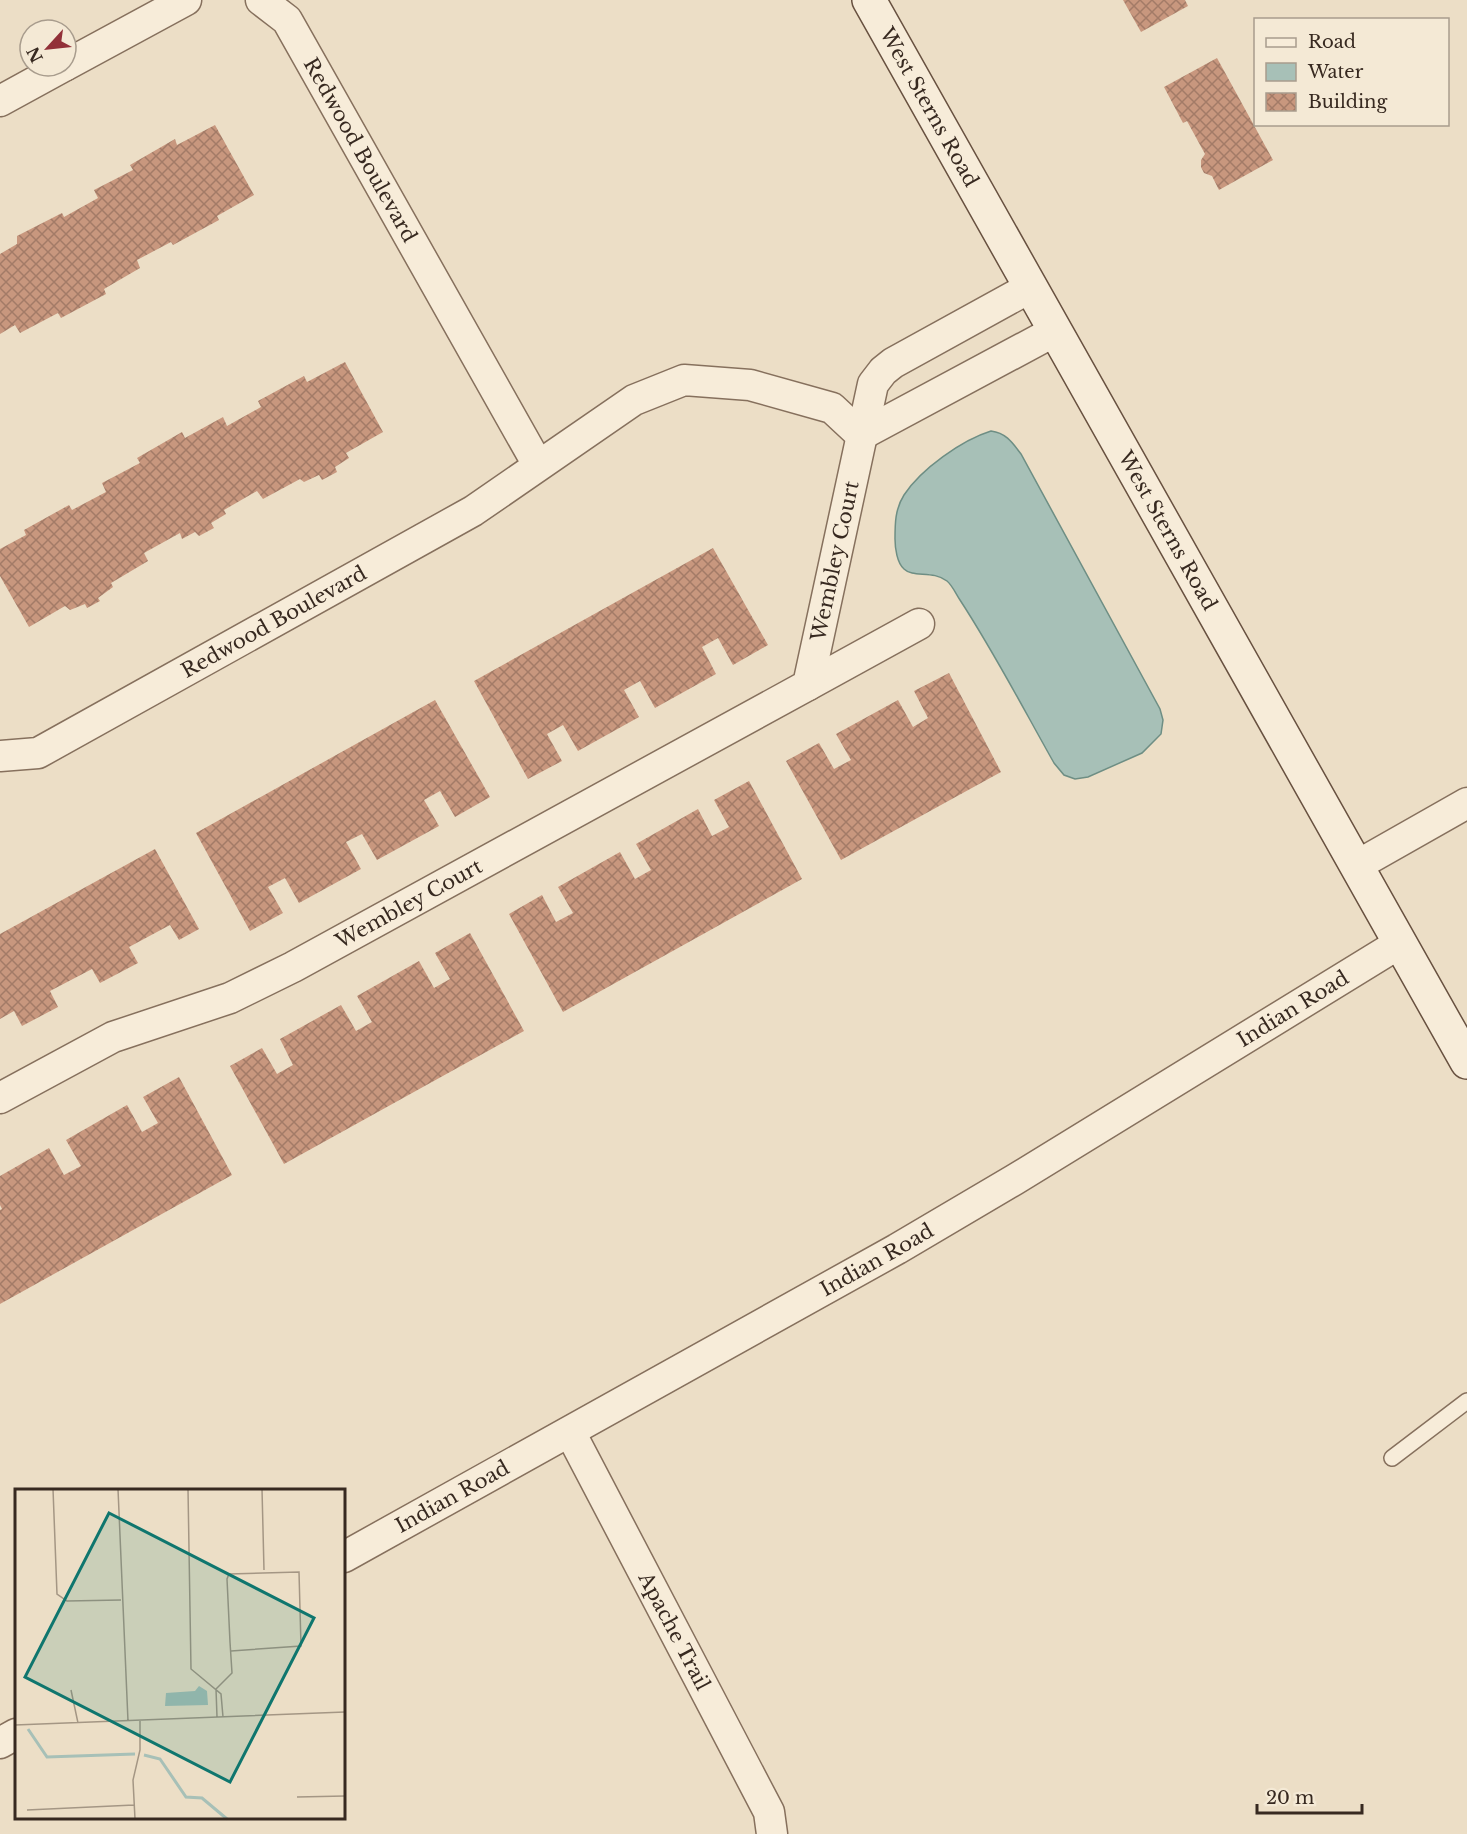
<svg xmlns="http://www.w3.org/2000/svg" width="1467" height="1834" font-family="'Libre Baskerville',serif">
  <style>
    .water { fill: #a7c0b7; stroke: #6e8e84; stroke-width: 1.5 }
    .building { fill: url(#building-cross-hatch) }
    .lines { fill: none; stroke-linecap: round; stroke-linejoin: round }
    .service-casing { stroke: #86705d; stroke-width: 18 }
    .minor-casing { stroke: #86705d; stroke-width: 33 }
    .secondary-casing { stroke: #685140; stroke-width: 36 }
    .service { stroke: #f7ecd9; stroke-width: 15 }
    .minor { stroke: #f7ecd9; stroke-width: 30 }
    .secondary { stroke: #f7ecd9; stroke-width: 33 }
    .labels { text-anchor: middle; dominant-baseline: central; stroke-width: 4.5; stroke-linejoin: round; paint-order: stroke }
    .street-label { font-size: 20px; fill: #372920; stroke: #f4e9d5 }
    .inset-river { fill: none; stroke: #a7c0b7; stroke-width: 3 }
    .inset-road { fill: none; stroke: #a49684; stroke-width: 1.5 }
    .view { fill: #0f766e; fill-opacity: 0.15; stroke: #0f766e; stroke-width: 3 }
    .inset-edge { fill: none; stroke: #372920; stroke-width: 3 }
  </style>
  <defs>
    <pattern id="building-cross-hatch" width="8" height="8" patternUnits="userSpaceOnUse" patternTransform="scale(1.5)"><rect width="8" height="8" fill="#c8977e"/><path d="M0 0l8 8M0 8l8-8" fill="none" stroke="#a37b67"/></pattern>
  </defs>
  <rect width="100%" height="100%" fill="#ecdec6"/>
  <path class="water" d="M991 431C1006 433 1012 442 1021 454L1160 709 1163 720 1161 734 1142 753 1088 777 1075 779 1064 775 1054 763C1023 708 994 652 960 600 956 594 952 585 947 581 933 570 913 578 904 569 897 563 895 548 895 539 895 524 895 509 904 495 921 469 962 440 991 431Z"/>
  <g class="building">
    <polygon points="1123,0 1185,0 1188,6 1141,32"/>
    <polygon points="1217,58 1273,160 1219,190 1212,176 1204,173 1201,167 1201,160 1205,154 1187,121 1183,123 1164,87"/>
    <polygon points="215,125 254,195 217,216 219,220 173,245 171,242 137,260 140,268 104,289 106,294 61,318 58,313 20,333 15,325 0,334 0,254 17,244 17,236 62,213 64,217 98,198 94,190 133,170 130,165 175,139 177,145"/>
    <polygon points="345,362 383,432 346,453 349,458 335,467 337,472 322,480 319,475 304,482 300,479 263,499 257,491 224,510 226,514 211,523 214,528 199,536 195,532 182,539 180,533 144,553 148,561 111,583 113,587 98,598 100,601 87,608 85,604 70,610 65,606 29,627 0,576 0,549 26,535 24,530 69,505 72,510 106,492 102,483 140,463 137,458 182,432 185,438 223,417 227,426 261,407 258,401 304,376 307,382"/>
    <polygon points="713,548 768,645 733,665 718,638 702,647 716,674 655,708 640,681 624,690 639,717 578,751 563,725 547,734 562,761 528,779 474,681"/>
    <polygon points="949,673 1001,772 841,860 786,761 819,743 834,769 851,760 836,734 898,700 913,727 928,718 914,691"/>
    <polygon points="435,700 490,797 455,817 440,791 424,800 439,826 377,860 362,834 346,842 361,869 299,903 285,878 268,887 283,913 250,931 196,833"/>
    <polygon points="749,781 802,879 563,1012 509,914 542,895 556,922 573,913 558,887 620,852 635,879 651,870 636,844 698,809 712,836 729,827 714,800"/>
    <polygon points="155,849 199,929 179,940 170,925 129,947 138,963 100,983 92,969 50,991 58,1007 22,1026 14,1011 0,1019 0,934"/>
    <polygon points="470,933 524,1031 284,1164 230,1066 262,1048 277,1074 293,1065 280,1039 341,1005 356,1031 372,1022 357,996 419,961 434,988 450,979 435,953"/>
    <polygon points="179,1077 232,1175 0,1304 0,1210 2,1209 0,1205 0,1176 49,1148 64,1175 81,1166 66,1140 127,1105 142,1132 158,1123 143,1097"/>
  </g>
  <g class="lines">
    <g class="service-casing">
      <polyline id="service" points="1392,1458 1467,1401"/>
    </g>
    <g class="minor-casing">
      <g id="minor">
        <path id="s1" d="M261 0 287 20 538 465"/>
        <polyline points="66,65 186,0"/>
        <polyline points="0,101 64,66"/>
        <polyline points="861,435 1055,331"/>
        <polyline points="808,685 919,624"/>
        <path id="s2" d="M0 756 38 753 473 511 634 400 684 380 750 385 832 408 861 435"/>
        <polyline points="1356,866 1467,803"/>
        <path id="s3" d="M0 1098 113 1037 230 998 293 967 808 685 873 384 883 371 893 363 1031 287"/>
        <path id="s4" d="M570 1432 769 1812 772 1834"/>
        <path id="s5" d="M344 1557 897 1249 1014 1180 1400 943"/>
        <polyline points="0,1743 16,1734"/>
      </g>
    </g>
    <g class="secondary-casing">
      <g id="secondary">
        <path id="s6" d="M869 0 1467 1062"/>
      </g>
    </g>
    <use href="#service" class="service"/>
    <use href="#minor" class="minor"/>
    <use href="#secondary" class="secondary"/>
  </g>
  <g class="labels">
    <g class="street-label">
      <text stroke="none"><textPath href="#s6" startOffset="123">West Sterns Road</textPath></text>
      <text stroke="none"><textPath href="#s1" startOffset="182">Redwood Boulevard</textPath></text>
      <text stroke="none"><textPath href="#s6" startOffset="609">West Sterns Road</textPath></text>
      <text stroke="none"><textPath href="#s3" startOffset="1036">Wembley Court</textPath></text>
      <text stroke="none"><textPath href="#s2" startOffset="308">Redwood Boulevard</textPath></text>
      <text stroke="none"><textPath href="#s3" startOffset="454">Wembley Court</textPath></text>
      <text stroke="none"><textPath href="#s5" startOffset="1096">Indian Road</textPath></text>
      <text stroke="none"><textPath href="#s5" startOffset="610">Indian Road</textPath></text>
      <text stroke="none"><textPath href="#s5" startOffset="124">Indian Road</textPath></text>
      <text stroke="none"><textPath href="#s4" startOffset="225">Apache Trail</textPath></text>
    </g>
  </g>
  <g transform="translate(15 1489)">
    <rect width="330" height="330" fill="#ecdec6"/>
    <path d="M184 197 192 202 193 216 150 217 151 204 180 202Z" fill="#a7c0b7"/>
    <path class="inset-river" d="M13 240 32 268 120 265M129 266 145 270 171 308 187 309 212 330"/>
    <path class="inset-road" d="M38 0 42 105 52 112 106 111M103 0 113 232M173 0 176 180 206 205 208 228M247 0 249 81M201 200 217 184 215 153 212 90 214 85 284 83 286 157 216 162M201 200 202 228M56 201 63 234M0 236 330 223M282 308 330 307M12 321 119 316M120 330 118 291 125 261V231"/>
    <path class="view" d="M94 24 299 129 215 293 10 188Z"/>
    <rect width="330" height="330" class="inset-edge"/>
  </g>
  <rect x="1254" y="18" width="195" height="108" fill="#f4e9d5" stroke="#a89c8d" stroke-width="1.5"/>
  <rect x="1266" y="38" width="30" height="9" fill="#f7ecd9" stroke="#a89c8d" stroke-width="1.5"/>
  <text x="1308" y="48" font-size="18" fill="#372920">Road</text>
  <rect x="1266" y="63" width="30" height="18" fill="#a7c0b7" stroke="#a89c8d" stroke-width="1.5"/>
  <text x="1308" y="78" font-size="18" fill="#372920">Water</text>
  <rect x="1266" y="93" width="30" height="18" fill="url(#building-cross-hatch)" stroke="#a89c8d" stroke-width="1.5"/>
  <text x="1308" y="108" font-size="18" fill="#372920">Building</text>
  <g transform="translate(48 48) rotate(243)"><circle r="28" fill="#f4e9d5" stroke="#a89c8d" stroke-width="1.5"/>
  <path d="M0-4.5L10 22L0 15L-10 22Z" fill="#923038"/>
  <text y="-9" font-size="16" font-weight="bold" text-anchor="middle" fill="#372920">N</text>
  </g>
  <path d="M1257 1804v9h105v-9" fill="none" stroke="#372920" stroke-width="3"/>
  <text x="1266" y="1804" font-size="18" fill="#372920" stroke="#f4e9d5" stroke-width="4.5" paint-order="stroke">20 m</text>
</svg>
